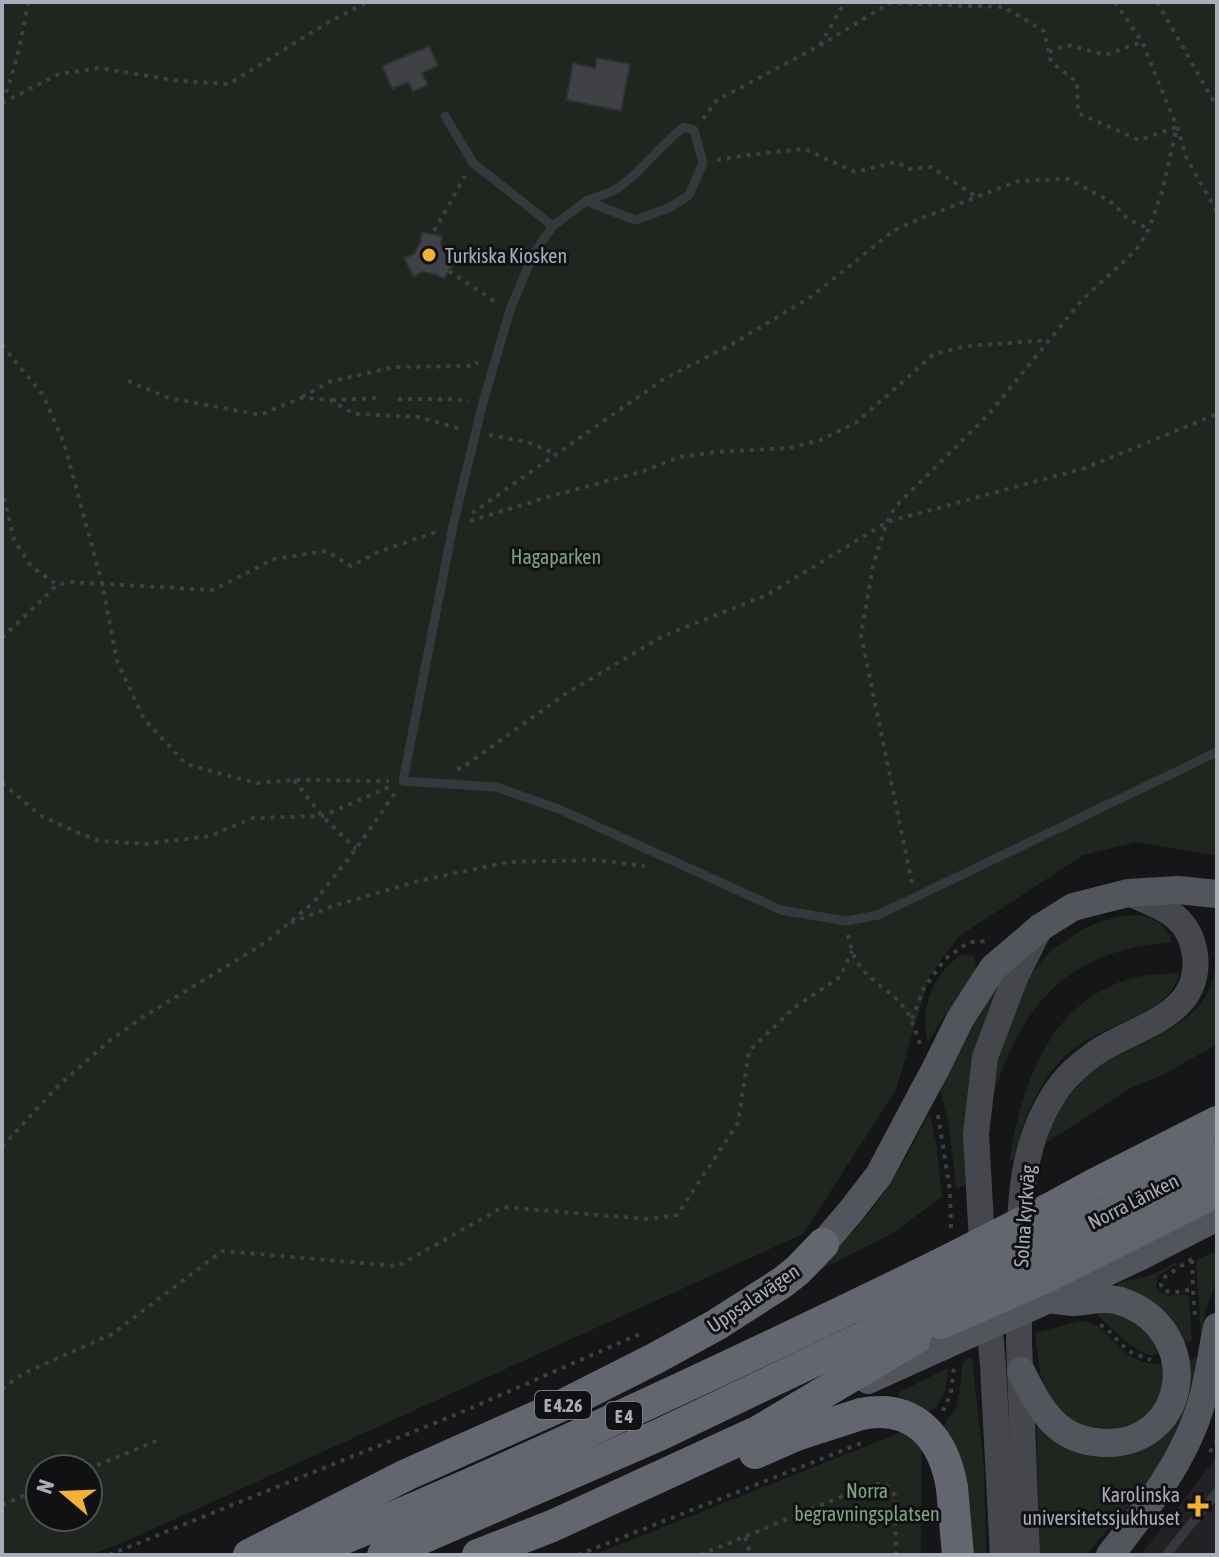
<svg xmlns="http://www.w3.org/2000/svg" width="1219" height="1557" font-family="'Asap Condensed',sans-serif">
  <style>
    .built { fill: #222225 }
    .green { fill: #1e261f; fill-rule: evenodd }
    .building { fill: #404145; stroke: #303034; stroke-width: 2 }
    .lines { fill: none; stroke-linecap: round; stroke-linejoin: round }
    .path { stroke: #3d3f44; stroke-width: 4; stroke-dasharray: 4 6; stroke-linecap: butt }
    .lane { stroke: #37383d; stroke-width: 9 }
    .secondary { stroke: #45474d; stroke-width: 26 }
    .primary { stroke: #53555c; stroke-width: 28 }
    .highway { stroke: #63666e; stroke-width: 32 }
    .primary-bridge { stroke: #53555c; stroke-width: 28 }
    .highway-bridge { stroke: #63666e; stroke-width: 32 }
    .poi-dot { fill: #f2b134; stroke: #111113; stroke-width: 3 }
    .labels { text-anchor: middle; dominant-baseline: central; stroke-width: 6; stroke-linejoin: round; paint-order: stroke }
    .shield { fill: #111113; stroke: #7b7e86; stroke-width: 2 }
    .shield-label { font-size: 18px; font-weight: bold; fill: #a8adb8 }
    .poi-label { font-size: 20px; fill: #a8adb8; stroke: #111113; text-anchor: start }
    .park-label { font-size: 20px; fill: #7fa381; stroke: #111113 }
    .street-label { font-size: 20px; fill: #a8adb8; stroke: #111113 }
  </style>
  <rect width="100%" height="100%" fill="#161618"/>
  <polygon class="built" points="1217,1457 1217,1555 1141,1555"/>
  <g class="green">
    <path d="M2 2H1217V856L1136 842 1083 855 958 937 929 977 896 1090 803 1234 122 1543 89 1555H2ZM40 1469H88V1517H40Z"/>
    <path d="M1140 915C1157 918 1166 926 1172 942 1064 950 1017 1009 990 1108L988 1086 1021 988 1039 964 1052 950 1080 931 1096 923 1120 916Z"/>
    <path d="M963 954 974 956 977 970 944 1016 928 1042C919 1009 933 972 963 954Z"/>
    <path d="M1179 973C1173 1013 1105 1024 1076 1047 1041 1074 1023 1117 1014 1159L1009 1162C1021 1086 1049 1002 1130 979 1146 974 1163 974 1179 973Z"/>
    <path d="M1214 974H1217V1044L1163 1075 1134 1086 1046 1143C1055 1111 1078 1077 1108 1060 1148 1037 1203 1026 1214 974Z"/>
    <polygon points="1000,983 968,1125 965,1185 956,1189 949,1125 940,1090 965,1034"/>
    <path d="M929 1113 936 1141 942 1197 891 1234 812 1274C834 1252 856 1230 875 1205 897 1176 913 1145 929 1113Z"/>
    <polygon points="1217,1251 1217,1279 1205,1311 1201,1337 1196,1260"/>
    <path d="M1175 1263 1177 1264 1158 1276 1156 1287C1165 1301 1176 1292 1189 1296L1192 1340 1184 1344C1171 1310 1146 1304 1116 1288L1119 1283 1149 1276Z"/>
    <path d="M1107 1311 1134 1318 1162 1352C1157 1354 1155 1356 1149 1355 1137 1353 1103 1322 1096 1312Z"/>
    <path d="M1081 1321C1105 1322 1114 1348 1134 1358 1143 1363 1155 1363 1166 1365L1165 1393 1142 1423 1102 1434 1063 1417 1045 1388 1040 1372 1035 1333Z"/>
    <polygon points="972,1357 984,1466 986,1555 964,1555 942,1432 947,1419 956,1409 958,1401 963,1362"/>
    <polygon points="1198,1357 1197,1367 1179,1431 1150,1481 1086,1555 1040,1555 1036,1413 1119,1453 1188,1362"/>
    <path d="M948 1368C947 1386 944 1405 926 1413L900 1399 898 1393Z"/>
    <polygon points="904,1431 922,1449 921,1555 593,1555"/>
  </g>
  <g class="building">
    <polygon points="429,46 438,66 422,73 428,85 413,92 408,82 392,89 382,66"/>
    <polygon points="597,58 630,64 621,111 566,100 573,63 595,68"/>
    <polygon points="422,232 442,236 441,244 447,256 455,262 444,279 435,274 422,272 414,277 404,258 414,254 420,243"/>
  </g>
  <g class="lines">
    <g class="path">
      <polyline points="1115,2 1142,42 1177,127 1187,159 1217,212"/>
      <polyline points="1157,2 1217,107"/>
      <polyline points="820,45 845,2"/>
      <polyline points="1049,52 1067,45 1106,55 1141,42"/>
      <path d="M2 102C16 69 22 37 28 2"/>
      <polyline points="2,103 59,74 99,68 179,81 229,84 327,23 367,2"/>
      <polyline points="703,119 717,100 819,46 890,3 1004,7 1044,31 1051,62 1077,82 1078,113 1139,140 1177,127"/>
      <polyline points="717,160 755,154 805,149 855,172 896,162 910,169 931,167 975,196"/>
      <polyline points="434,231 465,176"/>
      <polyline points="449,271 497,303"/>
      <polyline points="2,345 43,395 64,443 102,583 117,661 144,719 186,764 218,773 257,783 294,780 389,781"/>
      <polyline points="128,381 169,398 260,415 301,398 330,400 354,414 418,417 461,429"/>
      <polyline points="302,397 329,382 394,367 472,366 478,362"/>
      <polyline points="398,399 447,399 469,401"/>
      <polyline points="332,400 379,398"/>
      <polyline points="489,435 527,442 556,454"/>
      <polyline points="2,488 14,540 31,566 57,585"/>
      <polyline points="472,513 664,379 732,344 811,297 893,231 917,220 1018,181 1068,179 1110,201 1128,219 1149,229"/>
      <polyline points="470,521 541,499 644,471 679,457 716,452 789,448 821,440 857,422 934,354 966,346 1048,340"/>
      <polyline points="2,638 57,585 69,582 213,590 274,559 326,551 351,566 378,552 439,531"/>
      <polyline points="457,769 462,768 565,694 663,636 767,595 887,522 1085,468 1217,414"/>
      <polyline points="294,780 322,816 356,849"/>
      <polyline points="2,783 41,816 79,833 100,841 145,844 210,836 253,818 322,816 391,786"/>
      <polyline points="912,883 861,635 873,565 887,522 895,507 989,414 1082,300 1136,250 1149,229 1162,192 1177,127"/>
      <polyline points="291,923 330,907 418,881 509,862 594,860 645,866"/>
      <path d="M848 935C854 965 864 973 887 991 892 995 897 999 901 1004 911 1015 915 1030 920 1044"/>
      <polyline points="912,1019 924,988 945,959 969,942 988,941"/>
      <polyline points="938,1115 950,1191 951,1229"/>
      <polyline points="2,1147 56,1088 109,1041 146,1015 265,943 314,902 356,849 395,793"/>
      <polyline points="1192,1259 1163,1278 1161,1285 1164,1291 1178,1292 1193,1289 1195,1317"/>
      <polyline points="1192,1260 1193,1289"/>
      <polyline points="1100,1325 1105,1327 1128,1351 1151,1360"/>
      <polyline points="2,1389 22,1374 112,1334 222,1251 398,1266 503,1207 647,1219 677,1215 738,1123 749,1051 795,1007 840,977 852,951"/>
      <polyline points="943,1411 951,1393 954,1366"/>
      <polyline points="1210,1452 1217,1440"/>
      <polyline points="88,1469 161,1439"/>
      <polyline points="2,1505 40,1489"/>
      <polyline points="745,1537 751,1555"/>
      <polyline points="109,1555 462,1412 642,1333"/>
      <polyline points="578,1555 864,1442"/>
      <polyline points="700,1555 872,1484 886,1485 895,1495 896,1555"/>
    </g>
    <g class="lane">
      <polyline points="445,116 473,163 553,226"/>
      <path d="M586 201C598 196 613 193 622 185 645 168 661 144 684 127L694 130 703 163 689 195 669 208 635 220 586 201 553 226 534 253 511 307 483 402 453 526 403 781 496 787 559 809 781 910 846 921 878 915 1217 752"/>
      <polyline points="1166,1555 1217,1492"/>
    </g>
    <g class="secondary">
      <path d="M1020 1240C1020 1184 1027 1129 1062 1083 1070 1073 1083 1062 1094 1054 1133 1026 1202 1018 1195 955 1190 915 1161 907 1128 893"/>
      <polyline points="983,1260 976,1134 985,1057 1015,978 1040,928"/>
      <polyline points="1019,1291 1019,1342 1027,1555"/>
      <polyline points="988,1307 993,1366 1003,1555"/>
    </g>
    <g class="primary">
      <polyline points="935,1070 960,1019 993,968 1041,927 1073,907 1128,893 1178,890 1217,894"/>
      <polyline points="823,1244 851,1211 879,1175 923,1092"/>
      <polyline points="1054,1297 1141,1256 1217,1217"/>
      <path d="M1021 1371C1030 1389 1039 1408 1054 1423 1067 1436 1085 1442 1104 1443 1190 1445 1204 1331 1123 1302 1107 1296 1090 1301 1074 1302 1066 1302 1058 1300 1049 1299"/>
      <polyline points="868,1380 943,1346"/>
      <path d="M1110 1555C1147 1508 1186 1459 1202 1401 1209 1377 1212 1351 1217 1327"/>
    </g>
    <g class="highway">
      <polyline points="1049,1209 1093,1185 1217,1122"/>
      <polyline points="1048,1244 1217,1157"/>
      <polyline points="1048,1276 1217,1191"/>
      <polyline points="755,1453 796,1435 861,1414"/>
      <polyline points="952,1488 958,1555"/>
      <polyline points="249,1555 406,1475 565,1404 654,1359 716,1325 783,1282 798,1270 823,1244"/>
      <path d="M304 1555C519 1466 730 1367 939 1265"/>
      <polyline points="383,1555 659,1435 858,1340 940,1298"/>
      <polyline points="478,1555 552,1526 759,1431 941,1323"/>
    </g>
    <g class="primary-bridge">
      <polyline points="923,1092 935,1070"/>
      <polyline points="943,1346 1049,1299"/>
    </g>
    <g class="highway-bridge">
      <polyline points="939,1265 1049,1209"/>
      <polyline points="940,1298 1048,1244"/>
      <polyline points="941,1323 1048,1276"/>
      <path d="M861 1414C915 1403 944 1439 952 1488"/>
    </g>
  </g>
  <g class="poi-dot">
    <circle cx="429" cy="255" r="8"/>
    <path d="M1194 1494h8v8h8v8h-8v8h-8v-8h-8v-8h8z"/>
  </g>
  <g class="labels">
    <g class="shield">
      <rect x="535" y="1391" width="56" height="28" rx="6"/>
      <rect x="606" y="1402" width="36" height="28" rx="6"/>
    </g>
    <g class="shield-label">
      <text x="563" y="1405">E 4.26</text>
      <text x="624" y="1416">E 4</text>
    </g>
    <g class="poi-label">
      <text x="445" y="255">Turkiska Kiosken</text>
      <text x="1180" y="1494" text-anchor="end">Karolinska<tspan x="1180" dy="23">universitetssjukhuset</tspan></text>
    </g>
    <g class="park-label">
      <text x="556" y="556">Hagaparken</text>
      <text x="867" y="1490">Norra<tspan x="867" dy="23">begravningsplatsen</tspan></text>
    </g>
    <g class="street-label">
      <text transform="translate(1133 1201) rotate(-27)">Norra Länken</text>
      <text transform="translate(1024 1216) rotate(-86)">Solna kyrkväg</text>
      <text transform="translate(753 1298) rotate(-34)">Uppsalavägen</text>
    </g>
  </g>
  <rect width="1219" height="1557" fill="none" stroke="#a8adb8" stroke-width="8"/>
  <g transform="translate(64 1493) rotate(289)"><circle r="38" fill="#111113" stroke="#4d4f55" stroke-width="2"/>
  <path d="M0-6L14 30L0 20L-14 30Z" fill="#f2b134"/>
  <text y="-12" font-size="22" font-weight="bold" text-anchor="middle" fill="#a8adb8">N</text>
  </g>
</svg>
